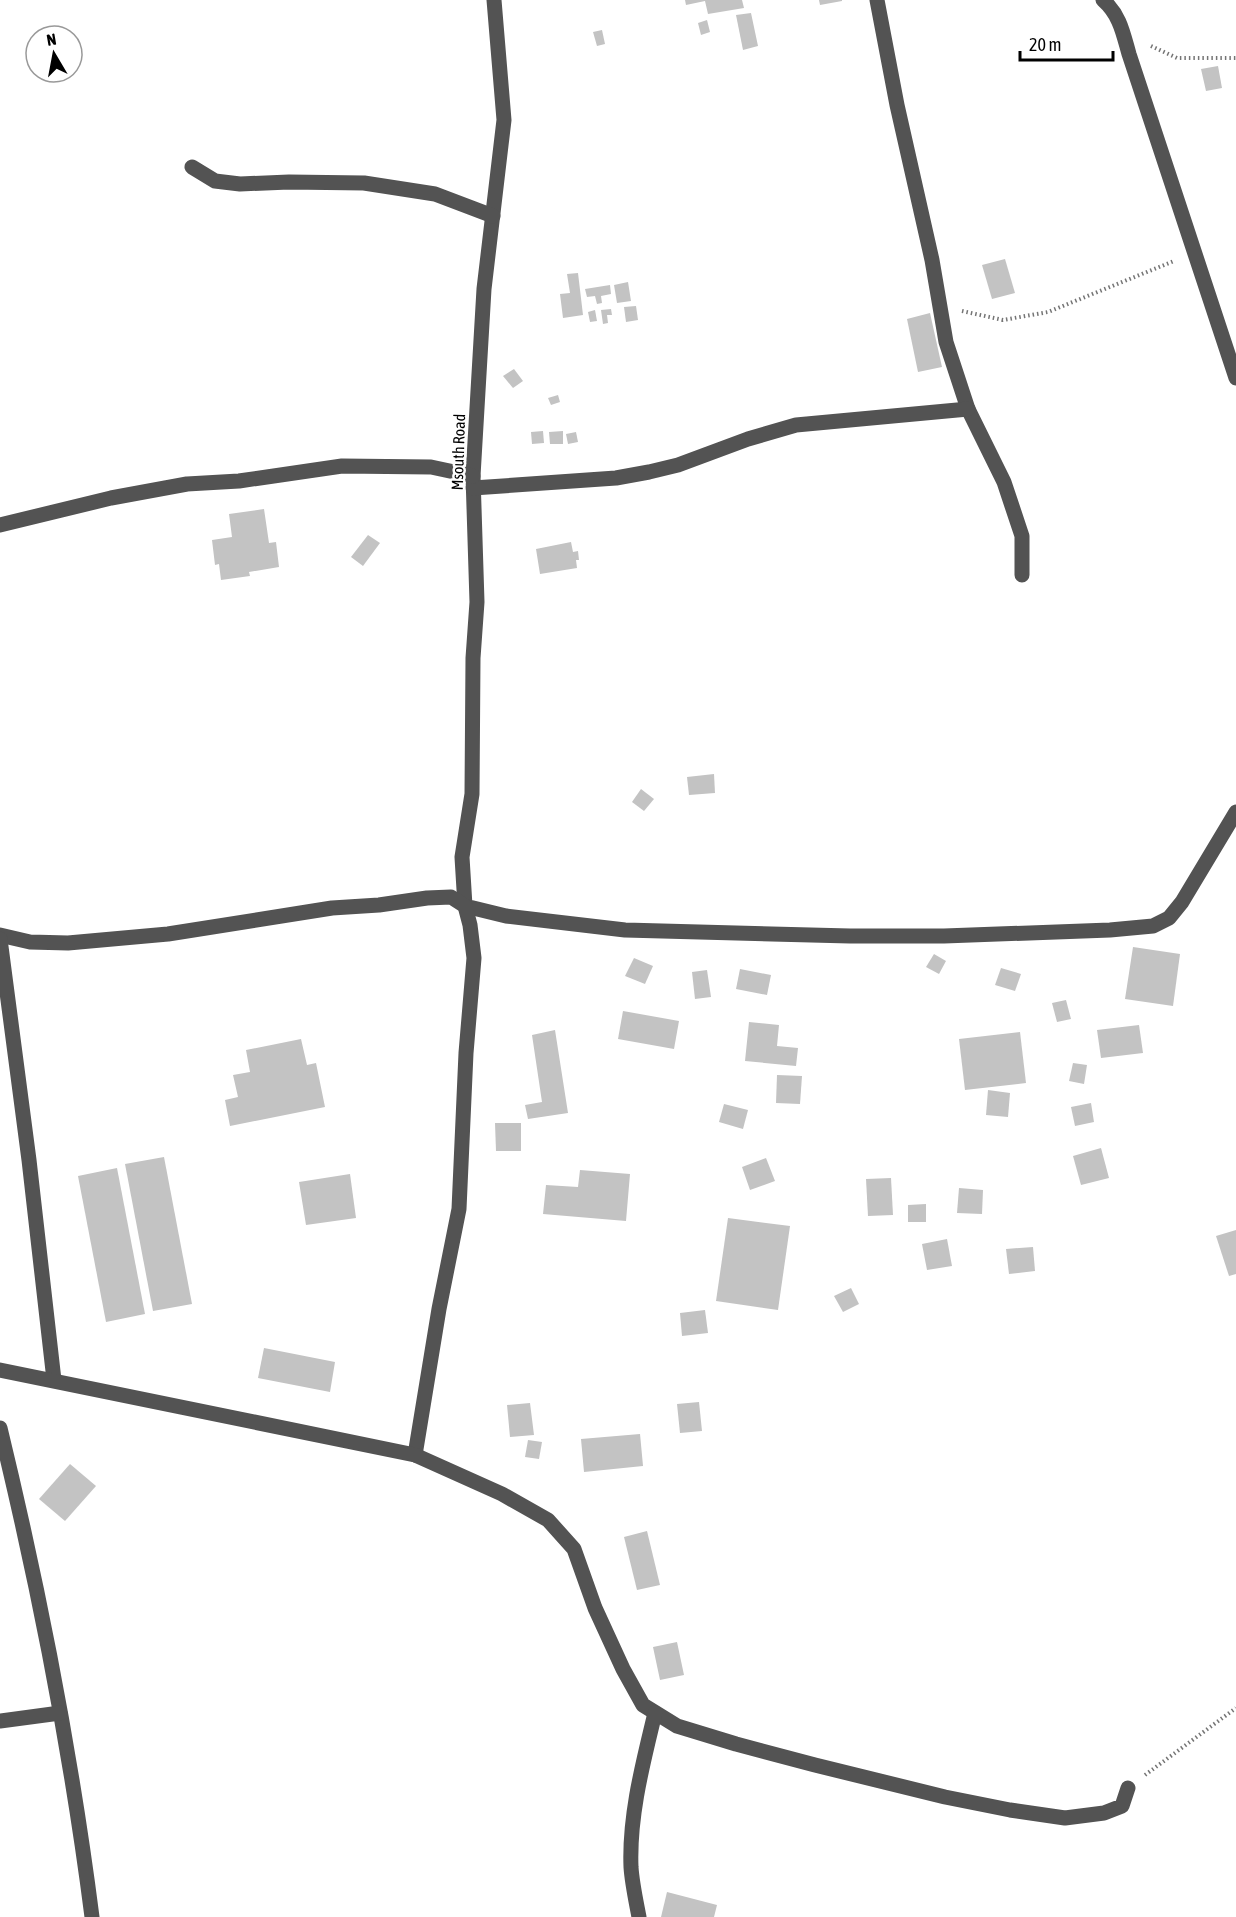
<svg xmlns="http://www.w3.org/2000/svg" width="1236" height="1917" font-family="'Asap Condensed',sans-serif">
  <style>
    .building { fill: #c3c3c3 }
    .lines { fill: none; stroke-linecap: round; stroke-linejoin: round }
    .path { stroke: #757575; stroke-width: 4; stroke-dasharray: 1.5 3; stroke-linecap: butt }
    .minor { stroke: #535353; stroke-width: 15 }
    .labels { text-anchor: middle; dominant-baseline: central; stroke-width: 5; stroke-linejoin: round; paint-order: stroke }
    .street-label { font-size: 16px; fill: #000; stroke: #fff }
  </style>
  <rect width="100%" height="100%" fill="#fff"/>
  <g class="building">
    <polygon points="685,0 742,0 744,8 708,14 705,1 686,5"/>
    <polygon points="819,0 842,0 842,1 820,5"/>
    <polygon points="751,13 758,46 743,50 736,15"/>
    <polygon points="707,20 710,32 701,35 698,23"/>
    <polygon points="602,30 605,44 597,46 593,32"/>
    <polygon points="1218,66 1222,88 1206,91 1201,69"/>
    <polygon points="1005,259 1015,293 992,299 982,265"/>
    <polygon points="578,273 583,315 563,318 560,294 570,293 567,274"/>
    <polygon points="628,282 631,301 617,303 614,285"/>
    <polygon points="610,285 611,294 601,296 602,303 597,304 595,296 587,297 585,289"/>
    <polygon points="636,306 638,320 626,322 624,307"/>
    <polygon points="611,309 612,315 607,315 608,323 603,324 601,310"/>
    <polygon points="595,310 597,321 590,322 588,312"/>
    <polygon points="930,313 942,367 918,372 907,319"/>
    <polygon points="514,369 523,381 513,388 503,376"/>
    <polygon points="558,395 560,402 551,405 548,398"/>
    <polygon points="543,431 544,443 532,444 531,432"/>
    <polygon points="563,431 563,444 550,444 549,432"/>
    <polygon points="576,432 578,442 568,444 566,434"/>
    <polygon points="264,509 269,543 276,542 279,567 249,572 250,576 221,580 219,564 215,565 212,540 232,537 229,514"/>
    <polygon points="368,535 380,543 363,566 351,557"/>
    <polygon points="571,542 573,552 578,551 579,560 576,560 577,568 540,574 536,549"/>
    <polygon points="714,774 715,793 689,795 687,777"/>
    <polygon points="641,789 654,799 644,811 632,802"/>
    <polygon points="1133,947 1180,954 1173,1006 1125,999"/>
    <polygon points="934,954 946,961 939,974 926,967"/>
    <polygon points="634,958 653,966 645,984 625,976"/>
    <polygon points="1001,968 1021,974 1015,991 995,985"/>
    <polygon points="740,969 771,975 767,995 736,989"/>
    <polygon points="707,970 711,997 695,999 692,972"/>
    <polygon points="1066,1000 1071,1019 1057,1022 1052,1003"/>
    <polygon points="623,1011 679,1021 674,1049 618,1039"/>
    <polygon points="749,1022 779,1025 777,1046 798,1048 796,1066 745,1061"/>
    <polygon points="1139,1025 1143,1053 1101,1058 1097,1030"/>
    <polygon points="555,1030 568,1113 528,1119 525,1105 542,1102 532,1035"/>
    <polygon points="1020,1032 1026,1083 965,1090 959,1039"/>
    <polygon points="301,1039 307,1065 316,1063 325,1107 230,1126 225,1100 238,1097 233,1075 250,1072 246,1050"/>
    <polygon points="1073,1063 1087,1065 1084,1084 1069,1081"/>
    <polygon points="777,1075 802,1076 800,1104 776,1103"/>
    <polygon points="988,1090 1010,1093 1008,1117 986,1115"/>
    <polygon points="1091,1103 1094,1122 1075,1126 1071,1107"/>
    <polygon points="724,1104 748,1110 743,1129 719,1122"/>
    <polygon points="495,1123 521,1123 521,1151 496,1151"/>
    <polygon points="1101,1148 1109,1178 1081,1185 1073,1156"/>
    <polygon points="164,1157 192,1304 153,1311 125,1164"/>
    <polygon points="766,1158 775,1181 750,1190 742,1167"/>
    <polygon points="117,1168 145,1314 106,1322 78,1176"/>
    <polygon points="580,1170 630,1174 626,1221 543,1214 546,1185 578,1187"/>
    <polygon points="350,1174 356,1218 306,1225 299,1182"/>
    <polygon points="891,1178 893,1215 868,1216 866,1179"/>
    <polygon points="959,1188 983,1190 982,1214 957,1213"/>
    <polygon points="926,1204 926,1222 908,1222 908,1205"/>
    <polygon points="728,1218 790,1226 778,1310 716,1301"/>
    <polygon points="1236,1230 1236,1274 1229,1276 1216,1236"/>
    <polygon points="947,1239 952,1266 927,1270 922,1244"/>
    <polygon points="1033,1247 1035,1271 1009,1274 1006,1249"/>
    <polygon points="851,1288 859,1304 843,1312 834,1296"/>
    <polygon points="705,1310 708,1333 682,1336 680,1313"/>
    <polygon points="264,1348 335,1362 330,1392 258,1378"/>
    <polygon points="699,1402 702,1431 680,1433 677,1404"/>
    <polygon points="530,1403 534,1435 510,1437 507,1405"/>
    <polygon points="640,1434 643,1466 584,1472 581,1439"/>
    <polygon points="528,1440 542,1442 539,1459 525,1457"/>
    <polygon points="70,1464 96,1486 65,1521 39,1499"/>
    <polygon points="647,1531 660,1585 637,1590 624,1537"/>
    <polygon points="677,1642 684,1675 660,1680 653,1647"/>
    <polygon points="667,1892 717,1905 714,1917 661,1917"/>
  </g>
  <g class="lines">
    <g class="path">
      <polyline points="1151,46 1177,58 1236,58"/>
      <polyline points="962,311 1003,320 1048,312 1174,261"/>
      <polyline points="1145,1775 1236,1708"/>
    </g>
    <g class="minor">
      <polyline points="494,0 504,120 484,289 473,476 477,602 473,658 472,794 462,857 465,906 506,916 625,930 850,936 944,936 1110,930 1153,926 1169,918 1182,902 1236,812"/>
      <polyline points="877,0 897,105 932,260 946,342 968,409 1004,482 1022,536 1022,575"/>
      <path d="M1103 0C1120 15 1123 33 1129 54L1236 378"/>
      <polyline points="192,167 215,181 240,184 289,182 364,183 435,194 493,216"/>
      <polyline points="473,488 616,478 649,472 678,465 748,439 796,425 968,409"/>
      <polyline points="0,525 111,498 187,484 239,481 342,466 431,467 473,476"/>
      <polyline points="0,935 30,942 68,943 168,934 332,908 379,905 427,898 451,897 465,906 470,925 474,958 466,1053 459,1209 439,1309 415,1455"/>
      <polyline points="0,939 29,1160 54,1380"/>
      <polyline points="0,1370 415,1455 502,1494 548,1520 574,1549 595,1608 623,1669 643,1705 677,1726 736,1744 815,1765 945,1797 1010,1810 1065,1818 1104,1813 1122,1806 1128,1788"/>
      <path d="M0 1428C39 1589 71 1752 92 1917"/>
      <polyline points="0,1721 60,1713"/>
      <path d="M639 1917C636 1901 632 1883 631 1867 629 1815 643 1763 655 1713"/>
    </g>
  </g>
  <g class="labels">
    <g class="street-label">
      <text transform="translate(458 452) rotate(-88)">Msouth Road</text>
    </g>
  </g>
  <g transform="translate(54 54) rotate(350)"><circle r="28" fill="#ffffff" stroke="#999999" stroke-width="1.5"/>
  <path d="M0-4.5L10 22L0 15L-10 22Z" fill="#000000"/>
  <text y="-9" font-size="16" font-weight="bold" text-anchor="middle" fill="#000000">N</text>
  </g>
  <path d="M1020 51v9h93v-9" fill="none" stroke="#000000" stroke-width="3"/>
  <text x="1029" y="51" font-size="18" fill="#000000" stroke="#ffffff" stroke-width="4.5" paint-order="stroke">20 m</text>
</svg>
